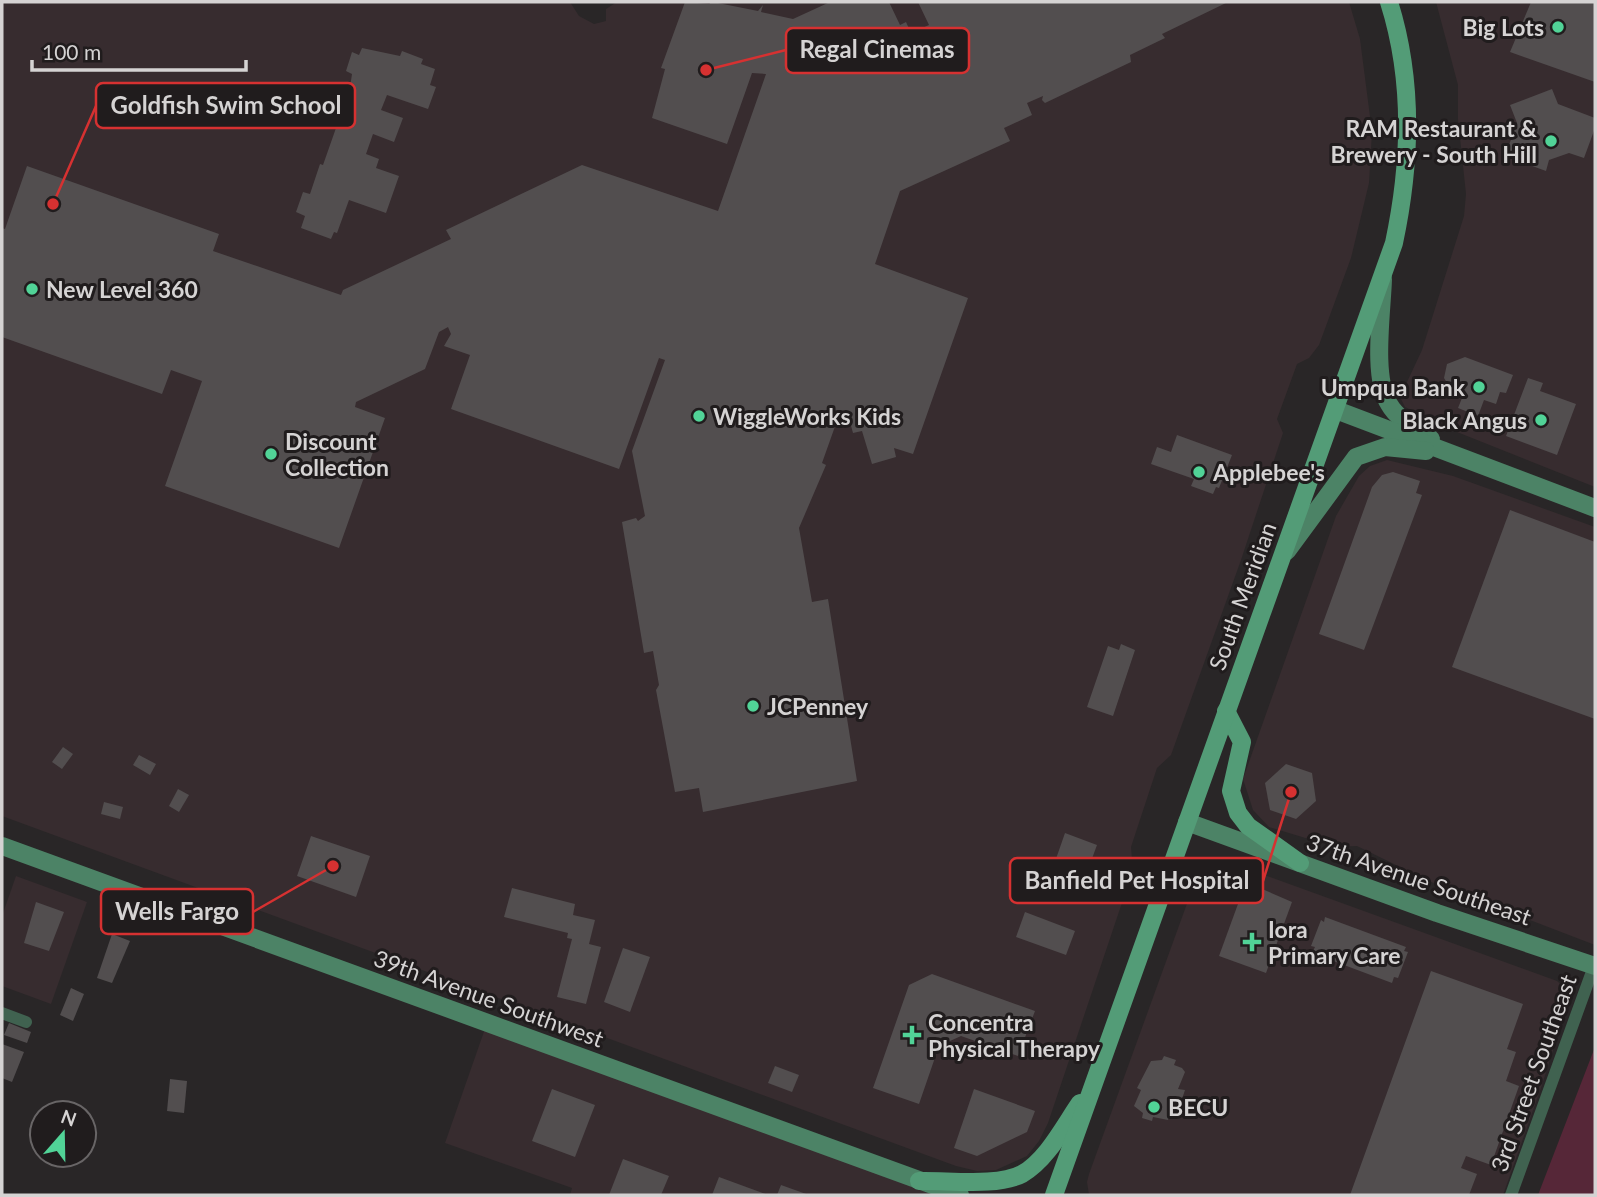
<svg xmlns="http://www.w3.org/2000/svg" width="1597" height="1197" font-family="Lato,sans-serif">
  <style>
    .built { fill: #372c2f }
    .green { fill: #562738 }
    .building { fill: #524e4f }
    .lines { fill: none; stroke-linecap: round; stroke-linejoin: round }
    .street { stroke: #406250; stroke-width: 12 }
    .secondary { stroke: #4c8366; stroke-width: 18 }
    .primary { stroke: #539c77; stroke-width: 18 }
    .poi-dot { fill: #51d397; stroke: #201c1d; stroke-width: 2.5 }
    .labels { text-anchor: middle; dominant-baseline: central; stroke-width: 6; stroke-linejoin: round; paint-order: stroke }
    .poi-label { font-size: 23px; font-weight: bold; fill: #d5d3d3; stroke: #201c1d; text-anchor: start }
    .street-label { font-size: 23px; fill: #d5d3d3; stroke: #201c1d }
    .leader { fill: none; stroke: #d63131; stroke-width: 2.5 }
    .callout-dot { fill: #d63131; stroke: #201c1d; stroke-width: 2.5 }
    .callout { fill: #201c1d; stroke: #d63131; stroke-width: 2.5 }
    .callout-label { font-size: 24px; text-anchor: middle; font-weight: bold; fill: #d5d3d3 }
  </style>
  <rect width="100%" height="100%" fill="#292627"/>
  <g class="built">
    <polygon points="2,2 570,2 579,16 594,24 606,21 606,9 617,2 1349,2 1360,39 1372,132 1369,183 1351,258 1319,345 1309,358 1297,364 1277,419 1283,433 1241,560 1171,755 1157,768 1131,847 1133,870 1048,1123 1039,1141 1027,1156 996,1170 977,1171 956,1166 2,816"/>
    <polygon points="1436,2 1595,2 1595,487 1457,432 1405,407 1400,397 1422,350 1464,216 1466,194 1458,119 1458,85"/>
    <polygon points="1387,460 1453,476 1595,527 1595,945 1431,882 1357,846 1335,847 1269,827 1253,810 1243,779 1336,516 1359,476 1370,466"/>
    <polygon points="1220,859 1557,981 1568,991 1567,1006 1542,1085 1503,1195 1089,1195 1087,1182 1089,1174 1197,876 1213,860"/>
    <polygon points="16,876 87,902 51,1004 2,986 2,916"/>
    <polygon points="487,1023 963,1195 570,1195 572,1188 445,1143"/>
  </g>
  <polygon class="green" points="1595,1047 1595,1195 1538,1195 1590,1060"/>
  <g class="building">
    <polygon points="685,2 710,4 709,2 713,2 758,11 763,5 761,12 793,19 830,2 889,2 900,25 906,22 911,33 929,25 918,2 1228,2 1162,34 1165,38 1130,55 1131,62 1045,103 1042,100 1043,96 1027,103 1032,115 1004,128 1010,141 900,191 875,264 968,298 913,454 894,448 896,457 872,464 862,431 853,433 850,422 838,418 822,463 826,465 799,528 812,602 828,599 857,781 703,812 699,788 675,792 656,690 659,685 653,651 644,653 622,522 636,518 638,521 645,516 632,451 665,360 659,358 619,469 451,409 470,355 444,346 451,334 448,327 439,332 425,369 356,402 355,407 385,418 339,548 165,486 202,381 171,370 162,394 2,337 2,228 5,229 27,166 219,234 213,251 341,295 343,290 451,239 446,230 582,165 718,211 766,74 752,73 727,144 652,118 665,69 661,68"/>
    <polygon points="1531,2 1595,2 1595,82 1510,52"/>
    <polygon points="362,48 400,56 402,51 423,59 421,64 435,69 430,85 436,87 428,109 387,95 381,110 403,118 394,142 373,134 366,154 379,159 376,168 399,176 386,213 349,200 337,233 334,232 331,239 301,228 305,216 296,212 303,192 310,194 320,164 323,165 336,128 333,127 336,120 330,118 337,99 342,101 345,93 349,94 352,74 346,71 352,52 359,55"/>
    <polygon points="1552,89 1558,104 1595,118 1595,128 1584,158 1569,153 1549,160 1546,171 1505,156 1517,123 1510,105"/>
    <polygon points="1465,357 1513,375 1506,393 1500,392 1496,404 1484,400 1478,416 1458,408 1464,393 1449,386 1444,378 1447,364"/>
    <polygon points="1528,378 1543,383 1540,391 1576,404 1557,455 1506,436"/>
    <polygon points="1177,435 1232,455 1219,488 1216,487 1213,494 1191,486 1194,479 1151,464 1157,447 1171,452"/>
    <polygon points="1393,472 1420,481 1416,493 1422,495 1364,650 1319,634 1372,487 1382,475"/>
    <polygon points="1510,510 1595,542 1595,719 1452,667"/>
    <polygon points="1121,644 1135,650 1113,716 1087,707 1108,646 1119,650"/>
    <polygon points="63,747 73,754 62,769 52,762"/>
    <polygon points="139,755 156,764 150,775 133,765"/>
    <polygon points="1286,764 1312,773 1316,801 1296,819 1270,810 1265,783"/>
    <polygon points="178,789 189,795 179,812 169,806"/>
    <polygon points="104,802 123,807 120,819 101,814"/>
    <polygon points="1065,833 1097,845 1090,864 1101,868 1097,879 1086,875 1081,887 1050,876"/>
    <polygon points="311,836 370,856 356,897 297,876"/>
    <polygon points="1246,882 1292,902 1266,973 1219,956"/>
    <polygon points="512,888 575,904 573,915 595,920 589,944 601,947 586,1004 557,997 572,939 567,938 568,933 504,917"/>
    <polygon points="36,902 64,912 49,951 24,943"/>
    <polygon points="1025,912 1075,931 1066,955 1016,937"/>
    <polygon points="1325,917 1406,947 1404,951 1408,952 1398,978 1394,977 1392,983 1312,953 1315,947 1311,946 1321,920 1324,922"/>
    <polygon points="112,934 130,941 112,983 97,978"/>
    <polygon points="623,948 650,957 630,1012 604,1002"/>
    <polygon points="1431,971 1523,1004 1507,1049 1516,1052 1506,1081 1519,1086 1491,1165 1466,1156 1461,1168 1477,1174 1469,1195 1350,1195"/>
    <polygon points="932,974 1035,1011 1018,1056 961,1036 939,1046 919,1104 873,1088 909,985"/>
    <polygon points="71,988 84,994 73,1021 60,1015"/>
    <polygon points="9,1023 31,1032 27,1043 4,1035"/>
    <polygon points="2,1044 24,1052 12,1082 2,1078"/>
    <polygon points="1164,1056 1176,1060 1174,1065 1182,1068 1185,1072 1178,1089 1185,1090 1180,1105 1173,1103 1168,1120 1153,1117 1152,1121 1142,1118 1143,1113 1134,1106 1141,1090 1137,1088 1151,1061 1162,1060"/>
    <polygon points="775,1066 799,1075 792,1092 768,1083"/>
    <polygon points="170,1079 187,1081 184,1113 167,1111"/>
    <polygon points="552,1089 595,1105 575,1157 532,1141"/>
    <polygon points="974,1089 1035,1111 1027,1132 977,1156 954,1148"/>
    <polygon points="623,1159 669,1176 661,1195 609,1195"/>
    <polygon points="719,1177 768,1195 712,1195"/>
    <polygon points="781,1185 809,1195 777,1195"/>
  </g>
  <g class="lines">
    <g class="street">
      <polyline points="2,1013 26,1022"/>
      <polyline points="1511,1195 1594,966"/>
    </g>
    <g class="secondary">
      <path d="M1383 279C1382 312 1372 377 1389 404 1398 420 1417 429 1431 439"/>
      <polyline points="1336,410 1595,508"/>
      <polyline points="1287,551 1356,457 1385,447 1426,451"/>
      <polyline points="1187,822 1437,913 1595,966"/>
      <polyline points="2,846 960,1195"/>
    </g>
    <g class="primary">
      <polyline points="1226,711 1242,742 1231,791 1238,813 1248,826 1300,863"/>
      <path d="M919 1181C947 1180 998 1187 1022 1174 1047 1160 1064 1126 1080 1103"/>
      <path d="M1054 1195 1394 243C1411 163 1414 81 1389 2"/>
    </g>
  </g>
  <g class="poi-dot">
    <circle cx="1558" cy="27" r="7"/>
    <circle cx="1551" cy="141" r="7"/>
    <circle cx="32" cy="289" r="7"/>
    <circle cx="1479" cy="387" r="7"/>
    <circle cx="699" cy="416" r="7"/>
    <circle cx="1541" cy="420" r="7"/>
    <circle cx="271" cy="454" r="7"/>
    <circle cx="1199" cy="472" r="7"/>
    <circle cx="753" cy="706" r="7"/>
    <path d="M1248.5 931.5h7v7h7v7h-7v7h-7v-7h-7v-7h7z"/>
    <path d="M908.5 1024.5h7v7h7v7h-7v7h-7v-7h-7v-7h7z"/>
    <circle cx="1154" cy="1107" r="7"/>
  </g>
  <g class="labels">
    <g class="poi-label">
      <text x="1544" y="27" text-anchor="end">Big Lots</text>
      <text x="1537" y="128" text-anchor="end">RAM Restaurant &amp;<tspan x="1537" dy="26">Brewery - South Hill</tspan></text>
      <text x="46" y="289">New Level 360</text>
      <text x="1465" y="387" text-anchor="end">Umpqua Bank</text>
      <text x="713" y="416">WiggleWorks Kids</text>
      <text x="1527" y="420" text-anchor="end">Black Angus</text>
      <text x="285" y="441">Discount<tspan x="285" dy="26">Collection</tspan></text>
      <text x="1213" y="472">Applebee's</text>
      <text x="767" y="706">JCPenney</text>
      <text x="1268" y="929">Iora<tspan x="1268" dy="26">Primary Care</tspan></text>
      <text x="928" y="1022">Concentra<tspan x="928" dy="26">Physical Therapy</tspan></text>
      <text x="1168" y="1107">BECU</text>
    </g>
    <g class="street-label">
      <text transform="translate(1242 596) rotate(-70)">South Meridian</text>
      <text transform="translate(1419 879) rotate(19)">37th Avenue Southeast</text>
      <text transform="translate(489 998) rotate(20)">39th Avenue Southwest</text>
      <text transform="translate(1533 1073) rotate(-70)">3rd Street Southeast</text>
    </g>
  </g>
  <path class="leader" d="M706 70L786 50M53 204L96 106M1291 792L1263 881M333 866L253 912"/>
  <g class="callout-dot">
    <circle cx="706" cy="70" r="7"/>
    <circle cx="53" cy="204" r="7"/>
    <circle cx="1291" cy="792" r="7"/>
    <circle cx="333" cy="866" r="7"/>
  </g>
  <g class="callout">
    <rect x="786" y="28" width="183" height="45" rx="7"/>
    <rect x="96" y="83" width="259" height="45" rx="7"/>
    <rect x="1010" y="858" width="253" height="45" rx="7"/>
    <rect x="101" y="889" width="152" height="45" rx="7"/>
  </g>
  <g class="callout-label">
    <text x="877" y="58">Regal Cinemas</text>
    <text x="226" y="114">Goldfish Swim School</text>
    <text x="1137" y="889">Banfield Pet Hospital</text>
    <text x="177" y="920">Wells Fargo</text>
  </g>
  <rect width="1597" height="1197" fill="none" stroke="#d5d3d3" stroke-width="7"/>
  <g transform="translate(63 1134) rotate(20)"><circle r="33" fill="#201c1d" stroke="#686566" stroke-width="2"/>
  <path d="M0-5L12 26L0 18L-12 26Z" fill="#51d397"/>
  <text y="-10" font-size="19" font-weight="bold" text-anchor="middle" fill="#d5d3d3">N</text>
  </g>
  <path d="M32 60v10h214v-10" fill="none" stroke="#d5d3d3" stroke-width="3.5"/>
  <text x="42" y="60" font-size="21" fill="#d5d3d3" stroke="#201c1d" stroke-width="5" paint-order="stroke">100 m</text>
</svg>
